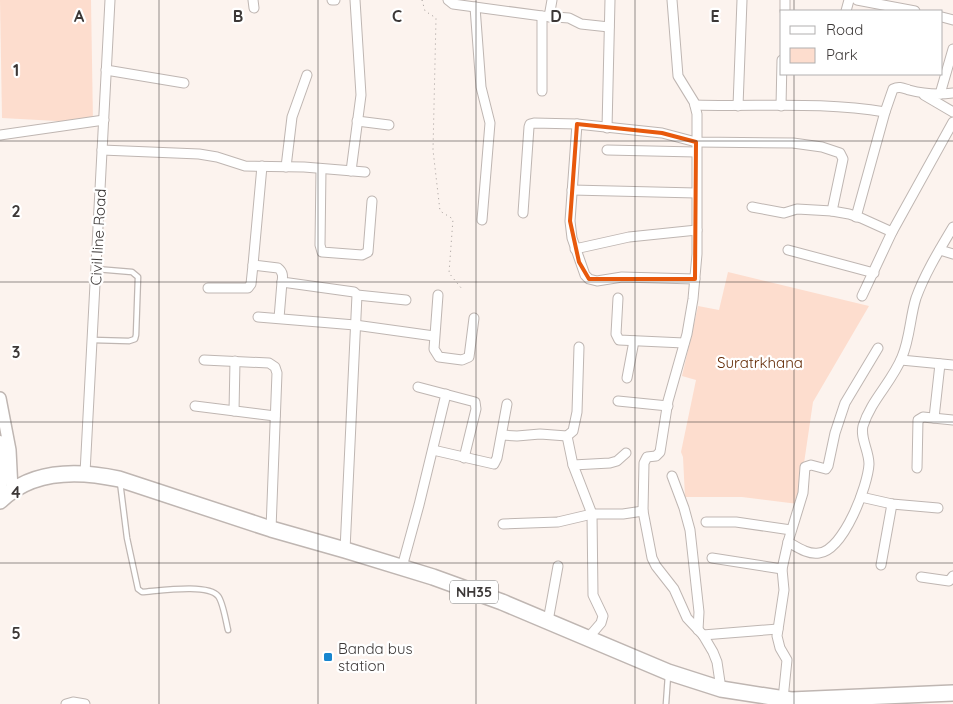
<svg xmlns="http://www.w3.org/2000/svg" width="953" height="704" font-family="Quicksand,sans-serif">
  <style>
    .green { fill: #fdddce }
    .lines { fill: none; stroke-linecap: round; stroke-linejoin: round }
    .service-casing { stroke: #bfb6b2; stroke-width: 7 }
    .minor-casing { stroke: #bfb6b2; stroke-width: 11 }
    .tertiary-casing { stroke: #bfb6b2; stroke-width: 14 }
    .secondary-casing { stroke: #bfb6b2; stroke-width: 15 }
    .trunk-casing { stroke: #bfb6b2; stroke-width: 18 }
    .path { stroke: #a19a97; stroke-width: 1; stroke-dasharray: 1 4; stroke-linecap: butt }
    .service { stroke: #fff; stroke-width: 4.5 }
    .minor { stroke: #fff; stroke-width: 9 }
    .tertiary { stroke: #fff; stroke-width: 11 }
    .secondary { stroke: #fff; stroke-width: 12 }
    .trunk { stroke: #fff; stroke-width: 15 }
    .marked { fill: none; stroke: #e8590c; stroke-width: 4; stroke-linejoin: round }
    .grid { fill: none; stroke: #3c3837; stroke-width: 1; stroke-opacity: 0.55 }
    .poi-dot { fill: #1886cf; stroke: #fff; stroke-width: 2 }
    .labels { text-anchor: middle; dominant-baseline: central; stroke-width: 4.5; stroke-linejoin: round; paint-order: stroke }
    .shield { fill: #fff; stroke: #767473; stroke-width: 1 }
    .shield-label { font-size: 14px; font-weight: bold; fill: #3c3837 }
    .street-label { font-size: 15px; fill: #3c3837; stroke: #fff }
    .park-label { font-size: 15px; fill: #622802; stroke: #fff }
    .poi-label { font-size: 15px; fill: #3c3837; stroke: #fff; text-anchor: start }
    .grid-label { font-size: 16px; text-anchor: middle; font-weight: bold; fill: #3c3837; stroke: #fff; stroke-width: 4.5; stroke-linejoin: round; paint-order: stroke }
  </style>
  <rect width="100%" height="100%" fill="#fcf3ee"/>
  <g class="green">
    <polygon points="0,0 91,0 93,123 2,118"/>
    <polygon points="728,272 869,306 813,402 798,504 742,497 685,497 683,457 681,452 696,380 682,376 698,306 719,310"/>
  </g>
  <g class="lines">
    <g class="service-casing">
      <g id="service">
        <polyline points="93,340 129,341 135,339 136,335 138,277 132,272 96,269"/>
        <path d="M120 482 127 538 138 589 142 592C158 591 208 583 218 596 223 602 226 622 228 630"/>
        <polyline points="666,704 668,675"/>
      </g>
    </g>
    <g class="minor-casing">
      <g id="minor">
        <polyline points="253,0 254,8"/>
        <polyline points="332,0 335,0"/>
        <polyline points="448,0 453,4 542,16 569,18 581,24 609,27"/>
        <polyline points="672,0 678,76 694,102 697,114 697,254 693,299 687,334 668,401 660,452 656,456 647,457 644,463 643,511 652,558 656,566 674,589 687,618 703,635 713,652 717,662 721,689"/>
        <polyline points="857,0 915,11"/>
        <polyline points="475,7 481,87 490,123 482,220"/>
        <polyline points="785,11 785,0"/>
        <polyline points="846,11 849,0"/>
        <polyline points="549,17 552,0"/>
        <polyline points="942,17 953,20"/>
        <polyline points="106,70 184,83"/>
        <polyline points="542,91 542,16"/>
        <polyline points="940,94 953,49"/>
        <polyline points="924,95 953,112"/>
        <path d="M695 105C758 107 822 101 885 112"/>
        <polyline points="738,106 742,0"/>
        <polyline points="781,106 782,60"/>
        <polyline points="357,121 389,125"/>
        <polyline points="577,124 570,221 572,238 585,275 589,279 597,281 622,277 695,279"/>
        <polyline points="607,128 610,0"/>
        <polyline points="0,135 104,120"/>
        <polyline points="102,150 199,154 217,157 245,166 304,167 365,172"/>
        <polyline points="607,150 696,152"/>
        <path d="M262 166 253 265 278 268C283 272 283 276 282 282L354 292 357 295 345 550"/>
        <polyline points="286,167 292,117 307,75"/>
        <polyline points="321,169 320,245 322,252 362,255 368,252 372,201"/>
        <polyline points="351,171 361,95 355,0"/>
        <polyline points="572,190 696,193"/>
        <polyline points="752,207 784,213 797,209 832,211 849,214 861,218 892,232"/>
        <polyline points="523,213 529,127 530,124 534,123 577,124 662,133 696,142 793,143 822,147 840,153 843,159 832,211"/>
        <path d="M856 217 885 112 893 89C899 86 903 88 909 90 924 94 937 95 953 93"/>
        <polyline points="575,249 629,237 697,230"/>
        <polyline points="788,250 874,273"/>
        <polyline points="940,250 953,254"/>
        <polyline points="208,288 248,288 251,284 253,265"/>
        <polyline points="357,295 406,300"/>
        <polyline points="438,295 434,349 439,357 462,360 469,357 474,318"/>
        <polyline points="862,296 892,232 953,122"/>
        <polyline points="618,298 616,334 619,340 684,343"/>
        <polyline points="258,317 355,325 434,336"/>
        <polyline points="279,318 282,282"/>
        <polyline points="204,360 269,363 275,367 277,373 271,529"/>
        <polyline points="901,360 953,365"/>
        <polyline points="627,378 634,341"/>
        <polyline points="418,387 475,402 476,409 464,458"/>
        <polyline points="618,401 668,406"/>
        <polyline points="195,406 275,416"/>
        <polyline points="234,411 235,361"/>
        <polyline points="934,418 940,364"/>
        <polyline points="502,435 517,436 540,434 567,436 573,431 577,412 579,347"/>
        <polyline points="567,436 573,465 592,514 593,595 603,616 601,623 588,638"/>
        <polyline points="433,450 494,464 497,458 507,404"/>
        <polyline points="573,465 610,463 617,461 626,453"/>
        <polyline points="917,468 918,420 923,417 953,420"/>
        <polyline points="85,473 110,0"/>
        <polyline points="672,476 684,508 690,530 699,612 698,630"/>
        <polyline points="861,497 892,504 938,508"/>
        <polyline points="706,522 736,522 791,530"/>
        <polyline points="503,524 558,522 592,514 623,514 643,511"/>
        <path d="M788 542C797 547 808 555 819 553 844 550 868 485 869 464 869 451 860 438 863 426 871 400 892 382 902 357 910 338 910 317 916 298 925 273 940 249 953 227"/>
        <polyline points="712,558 782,569"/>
        <polyline points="881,565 892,504"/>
        <polyline points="402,567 419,505 446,394"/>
        <polyline points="921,577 949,581 953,576"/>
        <polyline points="548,621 558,566"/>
        <polyline points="703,635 778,629"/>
        <polyline points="783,699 787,660 780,648 777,636 784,590 782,569 788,542 803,493 805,467 811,465 826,469 828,466 835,433 845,403 878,348"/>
        <polyline points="66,704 73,702 85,704"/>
      </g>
    </g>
    <g class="tertiary-casing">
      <polyline id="tertiary" points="0,398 10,450 12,490"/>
    </g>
    <g class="secondary-casing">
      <polyline id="secondary" points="0,442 2,475 0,490"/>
    </g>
    <g class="trunk-casing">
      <path id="trunk" d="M0 501C32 469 78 470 119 479L271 529 345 550 433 577 502 602 668 672 721 689 791 700 953 693"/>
    </g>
    <polyline class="path" points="422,0 425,11 436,18 433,150 440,211 453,219 449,273 462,289"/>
    <use href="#service" class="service"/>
    <use href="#minor" class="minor"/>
    <use href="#tertiary" class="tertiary"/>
    <use href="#secondary" class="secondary"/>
    <use href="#trunk" class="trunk"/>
  </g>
  <path class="marked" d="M577 124 662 133 696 142 695 279H589L579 262 570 221Z"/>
  <path class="grid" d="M159 0V704M318 0V704M476 0V704M635 0V704M794 0V11M794 74V704M0 141H953M0 282H953M0 422H953M0 563H953"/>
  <rect class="poi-dot" x="323" y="652" width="10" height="10" rx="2.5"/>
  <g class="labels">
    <rect class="shield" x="450" y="580.5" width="48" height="23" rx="4"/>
    <g class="shield-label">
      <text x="474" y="592">NH35</text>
    </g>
    <g class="street-label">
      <text transform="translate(98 237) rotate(-87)">Civil line Road</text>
    </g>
    <g class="park-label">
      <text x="760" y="362">Suratrkhana</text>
    </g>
    <g class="poi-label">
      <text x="338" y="648">Banda bus<tspan x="338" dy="17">station</tspan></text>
    </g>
  </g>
  <g class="grid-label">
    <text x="79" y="22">A</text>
    <text x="238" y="22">B</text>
    <text x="397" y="22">C</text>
    <text x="556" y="22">D</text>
    <text x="715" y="22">E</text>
    <text x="16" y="76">1</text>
    <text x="16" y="217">2</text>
    <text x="16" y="358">3</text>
    <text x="16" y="498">4</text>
    <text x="16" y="639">5</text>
  </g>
  <rect x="780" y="10" width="162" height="65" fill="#ffffff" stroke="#b1afaf"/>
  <rect x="790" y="26" width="25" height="8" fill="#ffffff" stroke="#b1afaf"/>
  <text x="826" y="35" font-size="15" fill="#3c3837">Road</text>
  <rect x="790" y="48" width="25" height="15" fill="#fdddce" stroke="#b1afaf"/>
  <text x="826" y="60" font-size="15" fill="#3c3837">Park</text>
</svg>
